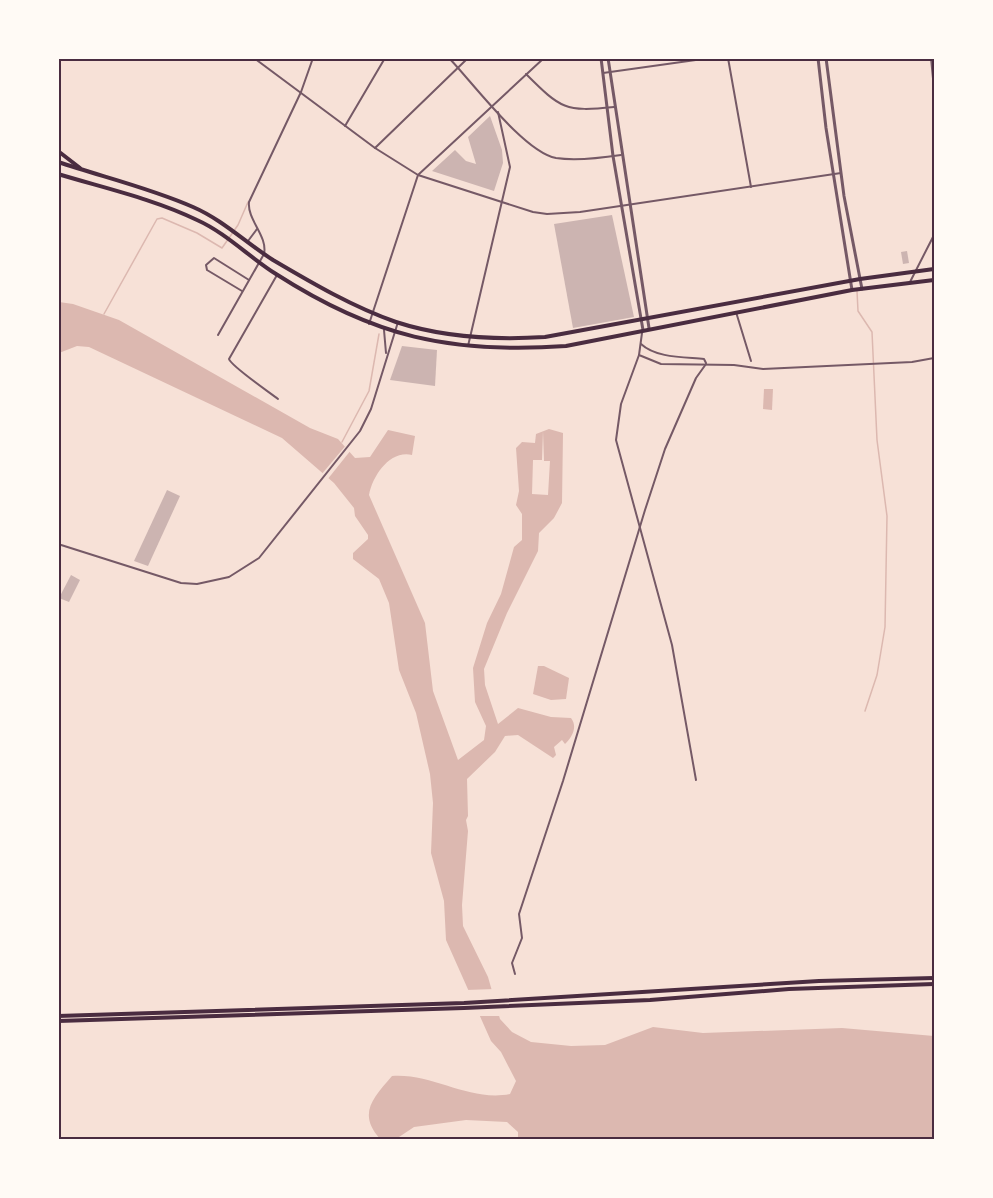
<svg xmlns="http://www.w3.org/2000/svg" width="993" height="1198" font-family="Lato,sans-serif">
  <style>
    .water { fill: #dcb8b0 }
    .pier { fill: #f7e1d7 }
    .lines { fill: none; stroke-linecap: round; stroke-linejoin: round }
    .stream { stroke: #dcb8b0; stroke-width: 1.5 }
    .building { fill: #ccb4b1 }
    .minor { stroke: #755966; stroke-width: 2 }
    .tertiary { stroke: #755966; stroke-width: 3 }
    .secondary { stroke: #4a2c40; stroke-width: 4 }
    .trunk { stroke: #4a2c40; stroke-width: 4 }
    .neatline { fill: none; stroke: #4a2c40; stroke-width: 2 }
  </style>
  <rect width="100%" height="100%" fill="#f7e1d7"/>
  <g class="water">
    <path d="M59 302 73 304 119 320 310 428 338 439 355 458 370 457 388 430 415 436 412 455C390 450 373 475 369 495L425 623 433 691 458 760 484 740 486 726 475 702 473 668 487 623 501 594 514 547 522 540V514L516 505 519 491 516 448 522 442 535 443 536 434 549 429 563 433 562 503 554 518 539 533 538 551 507 613 484 669 485 685 498 724 518 708 551 717 571 718C578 727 572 737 565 744L562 740 554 747 556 755 553 758 518 735 505 736 495 752 467 779 468 816 466 820 468 831 462 905 463 926 488 977 500 1019 512 1032 531 1042 571 1046 605 1045 653 1027 703 1033 842 1028 934 1036V1139L518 1140V1132L507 1122 466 1120 414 1127 396 1139H380C358 1114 372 1099 392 1076 433 1073 469 1102 510 1094L516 1081 501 1052 491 1041 446 940 444 901 431 853 433 803 430 774 416 713 399 670 389 603 379 579 353 559V553L368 539V535L355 516 354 508 334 483 282 438 89 347 77 346 59 353Z"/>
    <polygon points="764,389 773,389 772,410 763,409"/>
    <polygon points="538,666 544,666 569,678 566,699 551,700 533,694"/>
  </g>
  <g class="pier">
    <polygon points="543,431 544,461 550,461 548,495 532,494 533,460 542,460"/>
    <polygon points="347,444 351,450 327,480 321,475"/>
    <polygon points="495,989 501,1016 477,1016 466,990"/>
  </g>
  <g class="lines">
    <g class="stream">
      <polyline points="857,291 858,311 872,332 877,440 887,516 885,627 877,675 865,711"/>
      <polyline points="104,314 157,219 162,218 197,233 222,248 238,225 248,202"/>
      <polyline points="342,442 369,391 379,334"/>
    </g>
  </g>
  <g class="building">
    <polygon points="490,116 502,150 503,163 494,191 432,171 455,150 466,161 476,164 468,137"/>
    <polygon points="612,215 634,317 573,328 554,224"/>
    <polygon points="907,251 909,263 903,264 901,252"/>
    <polygon points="402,346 437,350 435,386 390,380"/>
    <polygon points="167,490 180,496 148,566 134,561"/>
    <polygon points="71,575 80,580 69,602 59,598"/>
  </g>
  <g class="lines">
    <g class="minor">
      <polyline points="254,58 375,148 418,175 533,212 547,214 580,212 841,173"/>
      <path d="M449 58C473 83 524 152 556 158 576 161 601 158 621 155"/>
      <polyline points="728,58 751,187"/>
      <polyline points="931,58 934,89"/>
      <polyline points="603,73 710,58"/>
      <path d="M526 74C561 109 565 112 614 107"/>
      <polyline points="345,126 385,58"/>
      <polyline points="375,148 468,58"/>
      <polyline points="248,241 257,229"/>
      <path d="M277 275 229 359C231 366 269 392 278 399"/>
      <polyline points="910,282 934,235"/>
      <polyline points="242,291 207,270 206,265 214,258 249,280"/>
      <polyline points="736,312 751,361"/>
      <polyline points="369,324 418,175 544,58"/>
      <polyline points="384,330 386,353"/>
      <polyline points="642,333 639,355 661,364 734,365 763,369 912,362 934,358"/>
      <path d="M218 335 264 254C268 236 247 220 249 202L301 92 313 58"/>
      <path d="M641 344C656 358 684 357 704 359L706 363"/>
      <polyline points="468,346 510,167 498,112"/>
      <polyline points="639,355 621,404 616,440 672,645 696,780"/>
      <polyline points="58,544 181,583 197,584 229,577 259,558 360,431 371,409 398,322"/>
      <polyline points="515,974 512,963 522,938 519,914 563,781 645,510 665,449 696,378 706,364"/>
    </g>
    <g class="tertiary">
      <polyline points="601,58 613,156 643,330"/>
      <polyline points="608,58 649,328"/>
      <polyline points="818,58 826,128 852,290"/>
      <polyline points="826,58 844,196 862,289"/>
    </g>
    <g class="secondary">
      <polyline points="58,1016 464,1003 819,981 934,978"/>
      <polyline points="58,1021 464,1008 650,1000 789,989 934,984"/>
    </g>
    <g class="trunk">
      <polyline points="58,151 80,168"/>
      <path d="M58 162C103 177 150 188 193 207 223 220 246 243 273 260 312 283 353 307 396 322 442 337 497 340 545 337L860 279 934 269"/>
      <path d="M58 174C104 188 154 199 197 220 226 233 249 257 276 274 374 337 450 354 566 346L852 290 934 280"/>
    </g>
  </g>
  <rect width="993" height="1198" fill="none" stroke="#fffaf5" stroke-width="120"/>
  <rect x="60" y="60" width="873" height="1078" class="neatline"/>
</svg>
